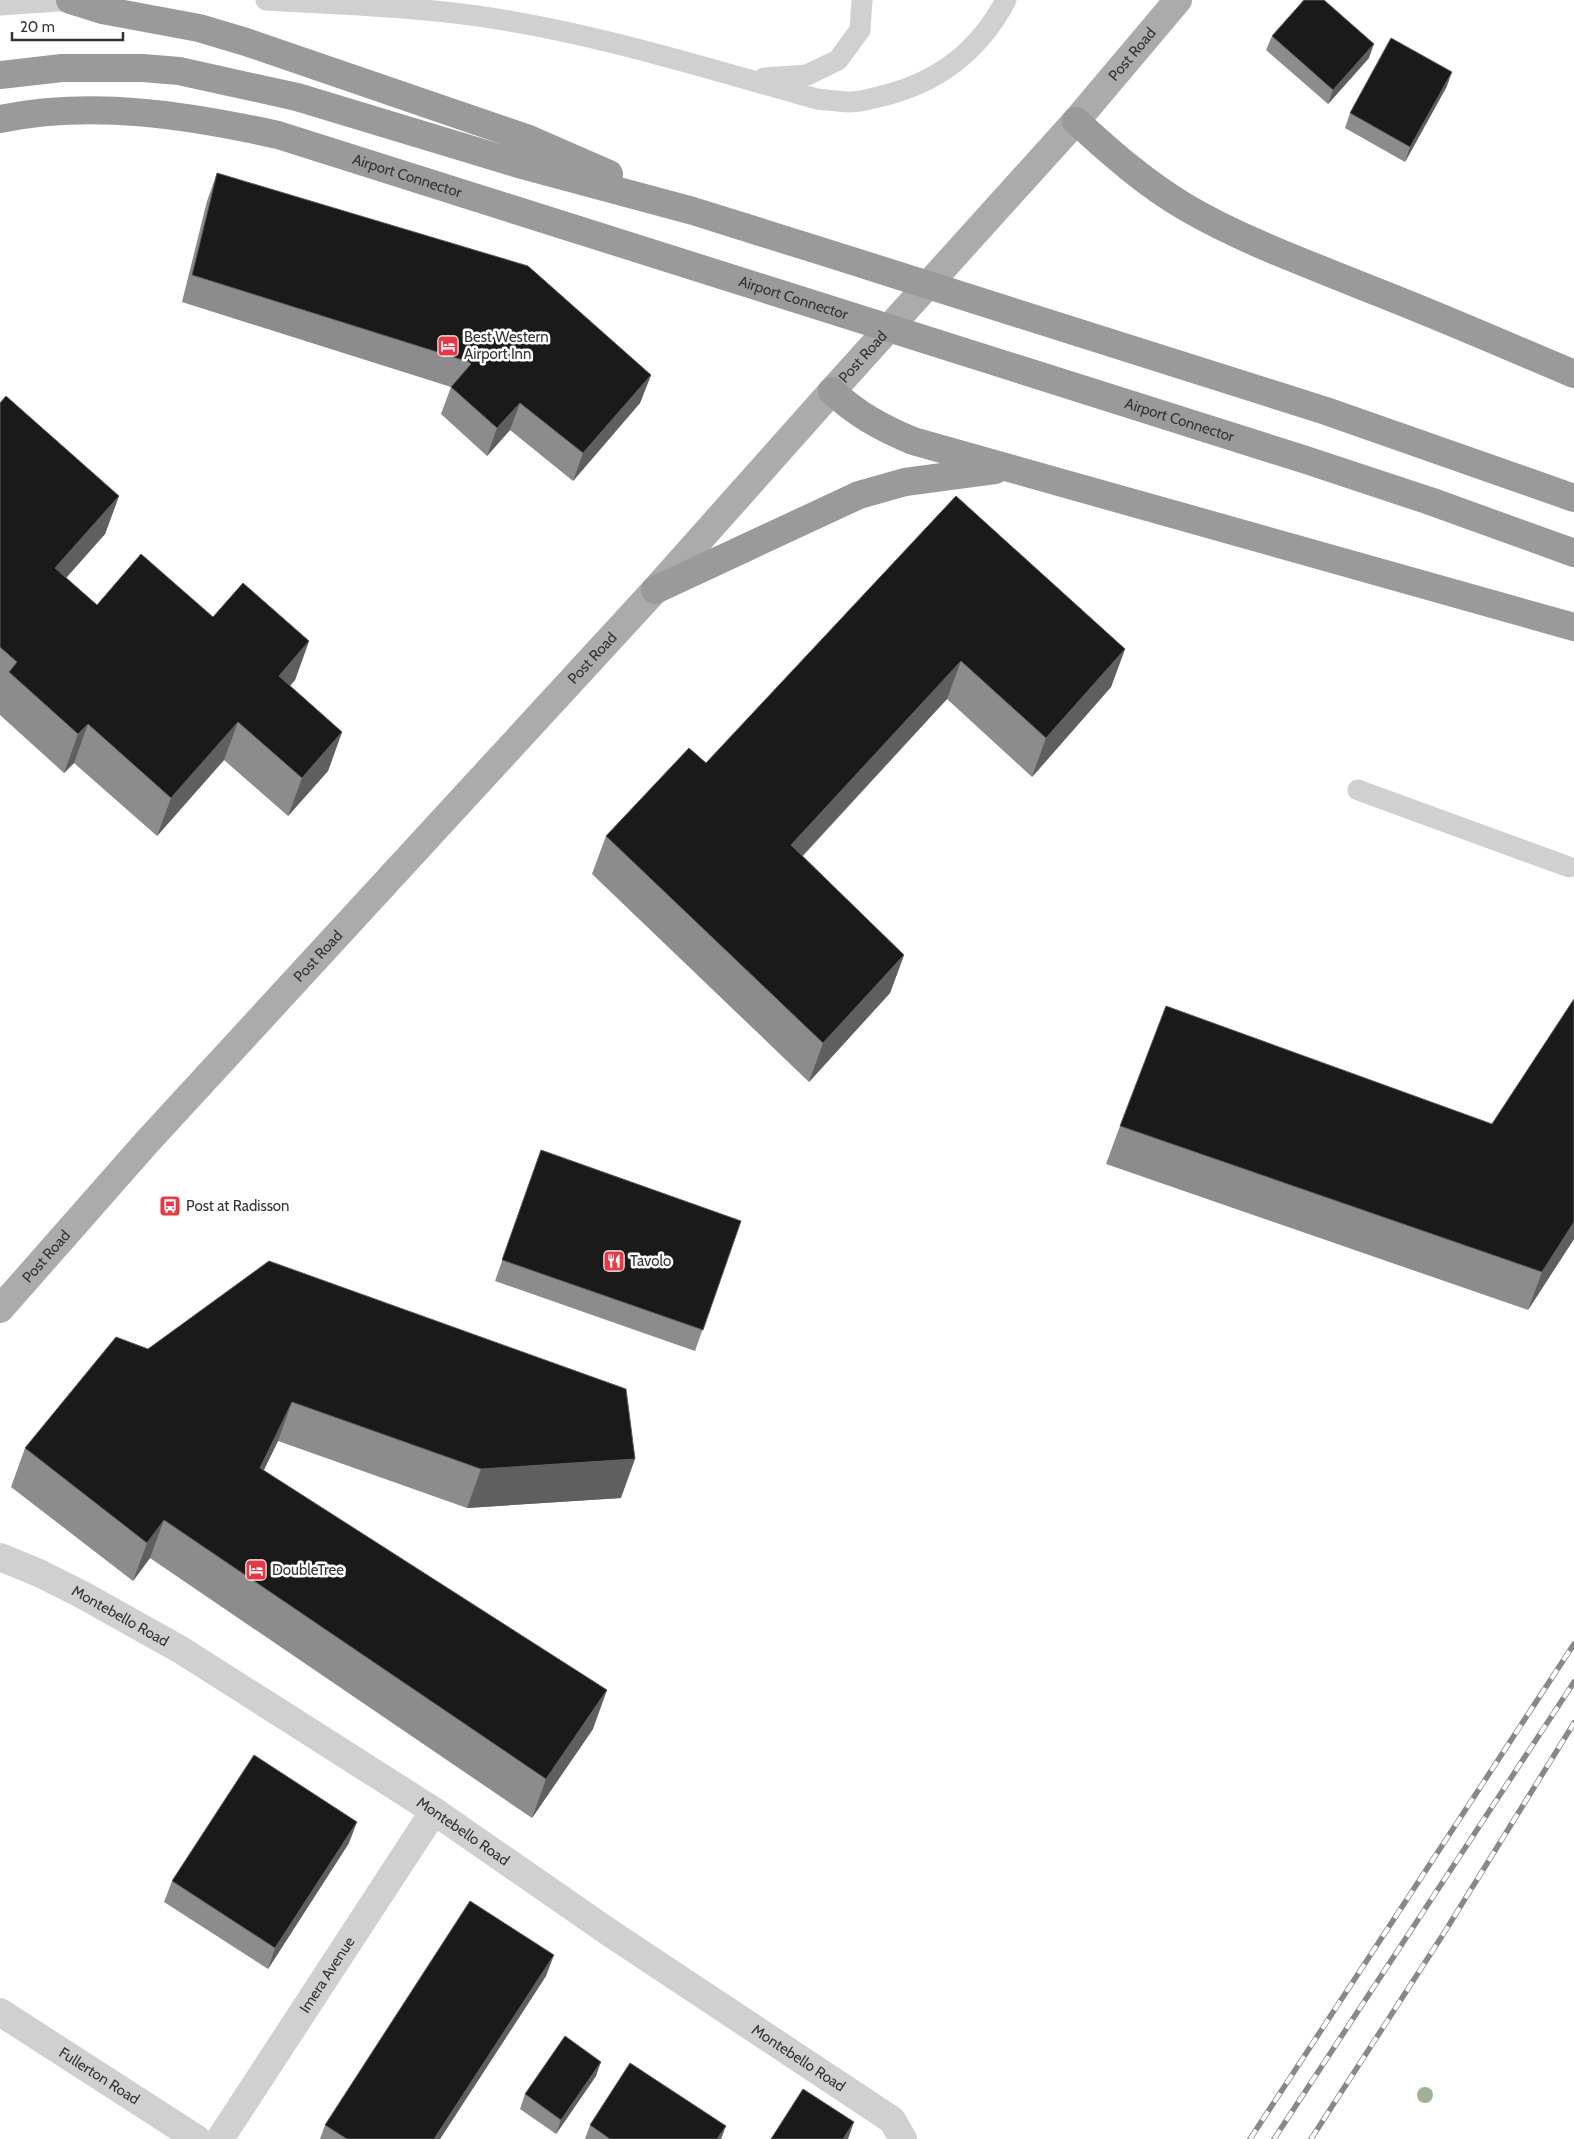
<svg xmlns="http://www.w3.org/2000/svg" width="1574" height="2139" font-family="Cabin,sans-serif">
  <style>
    .lines { fill: none; stroke-linecap: round; stroke-linejoin: round }
    .service { stroke: #d0d0d0; stroke-width: 21 }
    .minor { stroke: #d0d0d0; stroke-width: 28 }
    .primary { stroke: #ababab; stroke-width: 28 }
    .motorway { stroke: #9a9a9a; stroke-width: 28 }
    .rail-casing { stroke: #888; stroke-width: 5.5 }
    .rail { stroke: #fff; stroke-width: 4; stroke-dasharray: 11; stroke-linecap: butt }
    .tree { fill: #a2b095 }
    .wall { fill: #8c8c8c }
    .shaded-wall { fill: #5f5f5f }
    .building { fill: #1a1a1a; stroke: #5f5f5f }
    .labels { text-anchor: middle; dominant-baseline: central; stroke-width: 5; stroke-linejoin: round; paint-order: stroke }
    .street-label { font-size: 15px; fill: #333; stroke: #fff }
    .poi-label { font-size: 15px; fill: #333; stroke: #fff; text-anchor: start }
  </style>
  <rect width="100%" height="100%" fill="#fff"/>
  <g class="lines">
    <g class="service">
      <path d="M266 0C349 5 433 7 515 22 617 40 717 71 817 99 828 100 840 102 851 102 860 102 870 99 878 97 936 84 978 53 1006 0"/>
      <polyline points="0,5 73,0"/>
      <polyline points="764,78 807,75 838,60 860,30 862,0"/>
      <polyline points="1358,790 1569,867"/>
    </g>
    <g class="minor">
      <path id="s1" d="M0 1557 39 1573 81 1594 181 1650 434 1811 610 1933 892 2120 903 2139"/>
      <path id="s2" d="M0 2012 197 2139"/>
      <path id="s3" d="M220 2139 434 1811"/>
    </g>
    <path class="primary" id="s4" d="M0 1309 147 1142 655 590 832 391 1076 121 1178 0"/>
    <g class="motorway">
      <polyline points="70,0 102,10 199,28 246,42 529,139 609,174"/>
      <polyline points="0,75 62,68 143,68 179,71 297,97 522,165 693,211 824,252 1326,411 1574,498"/>
      <path id="s5" d="M0 119C93 100 187 115 278 135L1303 459 1430 501 1574 553"/>
      <path d="M1076 121C1111 153 1146 184 1187 208 1244 241 1306 263 1367 288 1437 315 1505 345 1574 374"/>
      <path d="M832 391C856 414 882 428 913 441L1574 627"/>
      <polyline points="655,590 859,495 905,482 995,470"/>
    </g>
    <g class="rail-casing">
      <g id="rail">
        <polyline points="1250,2139 1574,1644"/>
        <polyline points="1274,2139 1574,1682"/>
        <polyline points="1311,2139 1444,1933 1574,1723"/>
      </g>
    </g>
    <use href="#rail" class="rail"/>
  </g>
  <circle class="tree" cx="1425" cy="2095" r="8"/>
  <g class="wall">
    <polygon points="1272,36 1369,58 1328,104 1266,50"/>
    <polygon points="1447,86 1405,162 1345,128 1350,113"/>
    <polygon points="217,173 651,375 640,403 573,481 510,430 487,456 441,414 451,387 182,302 207,201"/>
    <polygon points="0,403 119,496 105,534 66,578 97,605 213,617 309,641 295,680 290,686 342,732 328,771 288,816 224,760 157,836 74,763 64,773 0,715"/>
    <polygon points="956,496 1125,649 1111,687 1032,777 947,699 803,856 904,955 890,993 809,1082 592,874 606,836 706,763"/>
    <polygon points="1574,999 1574,1239 1528,1310 1106,1164 1120,1126 1492,1124"/>
    <polygon points="541,1150 741,1221 695,1351 495,1281"/>
    <polygon points="148,1349 621,1498 467,1508 278,1441 264,1470 593,1729 532,1818 150,1558 133,1581 11,1487 25,1448"/>
    <polygon points="349,1843 268,1969 164,1902 172,1881"/>
    <polygon points="546,1976 440,2139 320,2139 325,2125"/>
    <polygon points="596,2076 556,2134 520,2109 525,2094"/>
    <polygon points="590,2125 721,2139 585,2139"/>
  </g>
  <g class="shaded-wall">
    <polygon points="1374,44 1369,58 1328,104 1333,90"/>
    <polygon points="1452,72 1447,86 1405,162 1410,147"/>
    <polygon points="651,375 640,403 573,481 583,453"/>
    <polygon points="520,403 510,430 487,456 497,428"/>
    <polygon points="119,496 105,534 41,606 55,568"/>
    <polygon points="309,641 295,680 265,715 279,676"/>
    <polygon points="1125,649 1111,687 1032,777 1046,738"/>
    <polygon points="961,661 947,699 777,883 791,845"/>
    <polygon points="238,722 224,760 157,836 171,798"/>
    <polygon points="88,724 74,763 64,773 78,734"/>
    <polygon points="342,732 328,771 288,816 302,778"/>
    <polygon points="904,955 890,993 809,1082 823,1043"/>
    <polygon points="1574,1222 1574,1239 1528,1310 1542,1272"/>
    <polygon points="292,1402 278,1441 246,1506 260,1468"/>
    <polygon points="635,1459 621,1498 467,1508 481,1469"/>
    <polygon points="164,1520 150,1558 133,1581 147,1543"/>
    <polygon points="607,1690 593,1729 532,1818 546,1779"/>
    <polygon points="357,1822 349,1843 268,1969 275,1948"/>
    <polygon points="554,1955 546,1976 440,2139 434,2139"/>
    <polygon points="601,2062 596,2076 556,2134 561,2120"/>
    <polygon points="854,2122 848,2139 843,2139"/>
    <polygon points="726,2126 721,2139 717,2139"/>
  </g>
  <g class="building">
    <polygon points="1304,0 1324,0 1374,44 1333,90 1272,36"/>
    <polygon points="1391,38 1452,72 1410,147 1350,113"/>
    <polygon points="217,173 528,266 651,375 583,453 520,403 497,428 451,387 471,364 469,362 192,275"/>
    <polygon points="6,396 119,496 55,568 97,605 141,554 213,617 243,583 309,641 279,676 342,732 302,778 238,722 171,798 88,724 78,734 9,672 17,662 0,647 0,403"/>
    <polygon points="956,496 1125,649 1046,738 961,661 791,845 904,955 823,1043 606,836 689,748 706,763"/>
    <polygon points="1574,999 1574,1222 1542,1272 1120,1126 1166,1006 1492,1124"/>
    <polygon points="541,1150 741,1221 703,1330 502,1260"/>
    <polygon points="269,1261 626,1389 635,1459 481,1469 292,1402 260,1468 607,1690 546,1779 164,1520 147,1543 25,1448 116,1337 148,1349"/>
    <polygon points="254,1755 357,1822 275,1948 172,1881"/>
    <polygon points="470,1901 554,1955 434,2139 347,2139 325,2125"/>
    <polygon points="565,2036 601,2062 561,2120 525,2094"/>
    <polygon points="630,2063 726,2126 717,2139 610,2139 590,2125"/>
    <polygon points="803,2089 854,2122 843,2139 771,2139"/>
  </g>
  <defs>
    <g id="hotel-square" transform="scale(1.125)"><rect x="-9" y="-9" width="18" height="18" rx="4" fill="#e63946" stroke="#fff"/><path d="M-6-4.5h1.5V1H6V5H4.5V3h-9V5H-6ZM-4 0a1.8 1.8 0 1 1 3.6 0ZM.5 0V-2.5h3Q6-2.5 6 0Z" fill="#fff"/></g>
    <g id="bus-square" transform="scale(1.125)"><rect x="-9" y="-9" width="18" height="18" rx="4" fill="#e63946" stroke="#fff"/><path d="M-5-6H5V4H4V6H2V4H-2V6H-4V4H-5ZM-3.5-4V0h7V-4ZM-3.5 1.2v1.5H-2V1.2ZM2 1.2v1.5H3.5V1.2Z" fill="#fff"/></g>
    <g id="restaurant-square" transform="scale(1.125)"><rect x="-9" y="-9" width="18" height="18" rx="4" fill="#e63946" stroke="#fff"/><path d="M-5-6h1v4h1v-4h1v4h1v-4h1v5L-1.5 .5V6h-2V.5L-5-1ZM5-6V6H3V1.5H1.5Q1.5-4 5-6Z" fill="#fff"/></g>
  </defs>
  <g fill-rule="evenodd">
    <use href="#hotel-square" x="448" y="346"/>
    <use href="#bus-square" x="170" y="1206"/>
    <use href="#restaurant-square" x="614" y="1261"/>
    <use href="#hotel-square" x="256" y="1570"/>
  </g>
  <g class="labels">
    <g class="street-label">
      <text stroke="none"><textPath href="#s4" startOffset="1690">Post Road</textPath></text>
      <text stroke="none"><textPath href="#s5" startOffset="416">Airport Connector</textPath></text>
      <text stroke="none"><textPath href="#s5" startOffset="821">Airport Connector</textPath></text>
      <text stroke="none"><textPath href="#s4" startOffset="1285">Post Road</textPath></text>
      <text stroke="none"><textPath href="#s5" startOffset="1226">Airport Connector</textPath></text>
      <text stroke="none"><textPath href="#s4" startOffset="880">Post Road</textPath></text>
      <text stroke="none"><textPath href="#s4" startOffset="475">Post Road</textPath></text>
      <text stroke="none"><textPath href="#s4" startOffset="70">Post Road</textPath></text>
      <text stroke="none"><textPath href="#s1" startOffset="134">Montebello Road</textPath></text>
      <text stroke="none"><textPath href="#s1" startOffset="539">Montebello Road</textPath></text>
      <text stroke="none"><textPath href="#s3" startOffset="196">Imera Avenue</textPath></text>
      <text stroke="none"><textPath href="#s1" startOffset="944">Montebello Road</textPath></text>
      <text stroke="none"><textPath href="#s2" startOffset="118">Fullerton Road</textPath></text>
    </g>
    <g class="poi-label">
      <text x="464" y="337">Best Western<tspan x="464" dy="17">Airport Inn</tspan></text>
      <text x="186" y="1206">Post at Radisson</text>
      <text x="630" y="1261">Tavolo</text>
      <text x="272" y="1570">DoubleTree</text>
    </g>
  </g>
  <path d="M12 32v8h111v-8" fill="none" stroke="#333333" stroke-width="2.5"/>
  <text x="20" y="32" font-size="15" fill="#333333" stroke="#ffffff" stroke-width="4" paint-order="stroke">20 m</text>
</svg>
